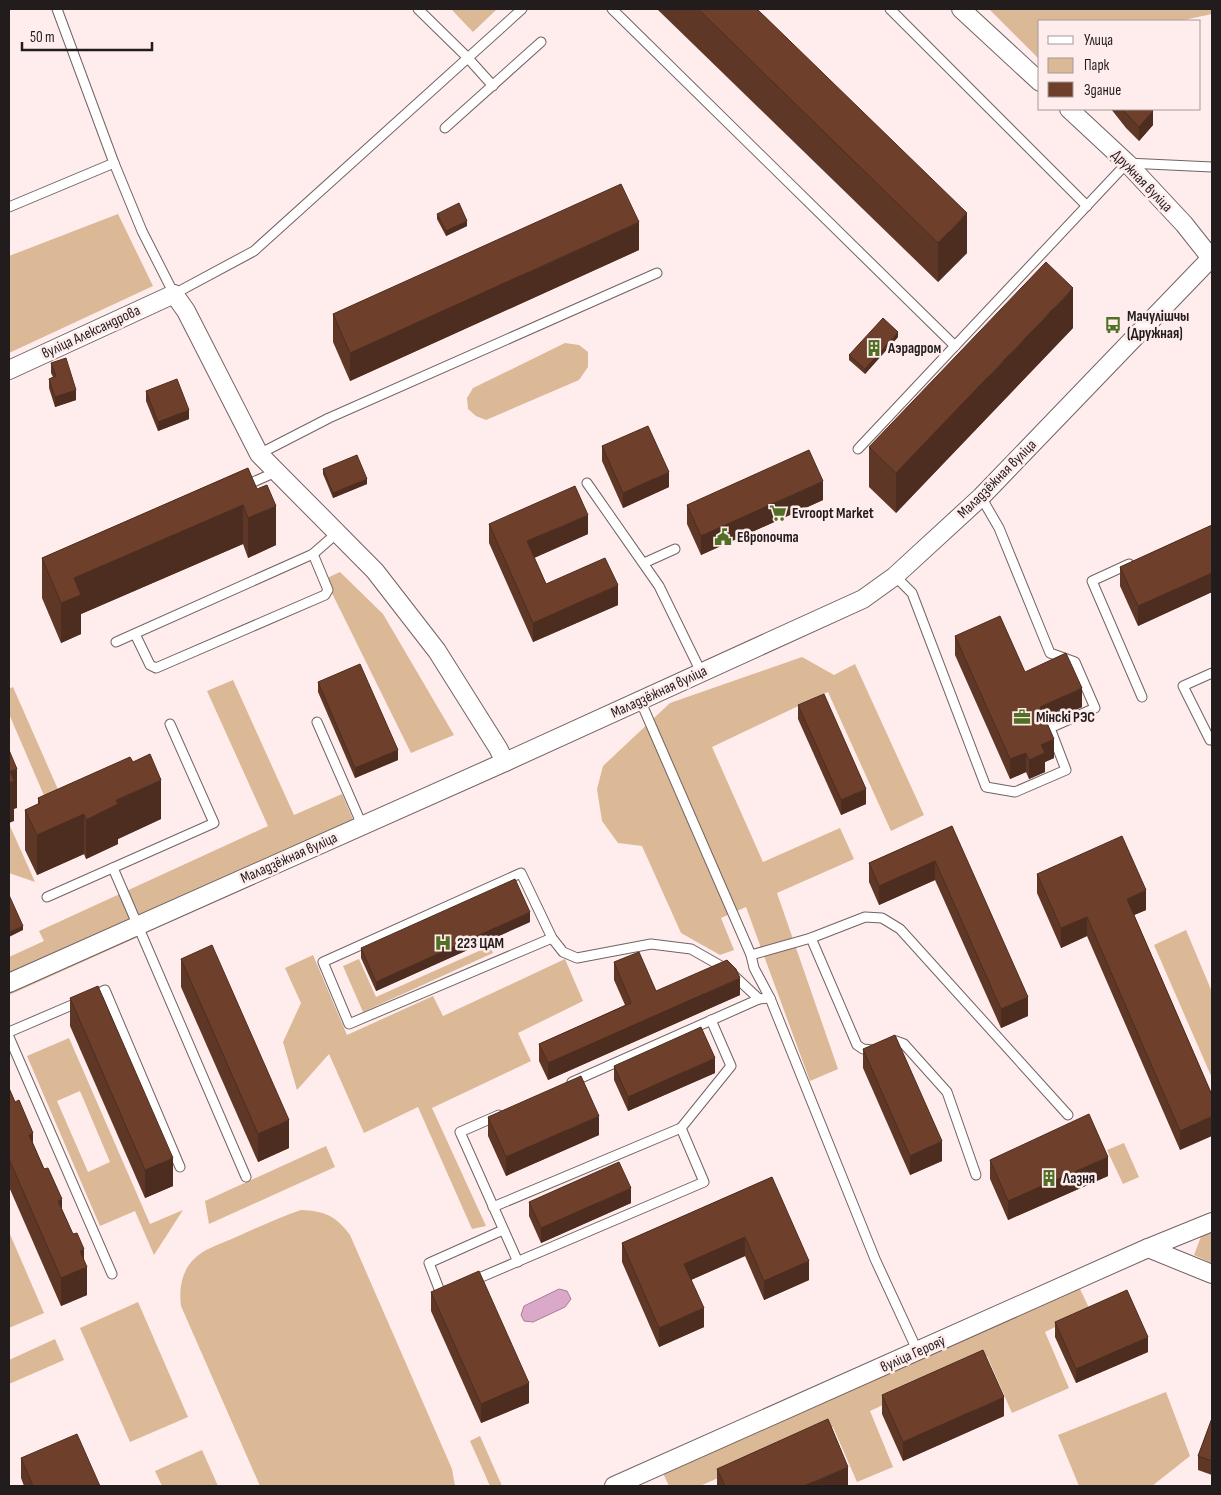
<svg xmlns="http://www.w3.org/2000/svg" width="1221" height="1495" font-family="'Sofia Sans Condensed',sans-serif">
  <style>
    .green { fill: #dbb896; fill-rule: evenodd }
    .water { fill: #daa9c9; stroke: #a37f95 }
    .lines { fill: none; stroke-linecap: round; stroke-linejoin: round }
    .service-casing { stroke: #726362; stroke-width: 11 }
    .minor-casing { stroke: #726362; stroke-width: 20 }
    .service { stroke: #fff; stroke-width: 9 }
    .minor { stroke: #fff; stroke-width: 18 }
    .wall { fill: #5f3726 }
    .shaded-wall { fill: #4d2d1f }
    .building { fill: #6e402c; stroke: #4d2d1f }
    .labels { text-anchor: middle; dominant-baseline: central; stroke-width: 5; stroke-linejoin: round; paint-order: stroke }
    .street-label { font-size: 15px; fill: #221c1c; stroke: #feedec }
    .poi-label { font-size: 15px; font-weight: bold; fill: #221c1c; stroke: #feedec; text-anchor: start }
  </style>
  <rect width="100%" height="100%" fill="#feedec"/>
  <g class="green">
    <polygon points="451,9 497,9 473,32"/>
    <polygon points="989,9 1212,9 1212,14 1179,21 1040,21 1040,60"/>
    <polygon points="118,214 153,286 9,353 9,256"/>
    <polygon points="565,343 579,345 588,352 588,367 579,380 486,420 476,416 468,409 467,398 473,388"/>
    <polygon points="340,572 383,614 454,735 411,753 325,579"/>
    <polygon points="802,657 834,675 855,664 924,815 891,831 828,692 712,747 763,862 840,828 854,859 777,893 838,1069 810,1081 746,907 721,918 734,950 720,955 681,933 642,846 618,843 602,821 597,789 603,766 670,703"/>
    <polygon points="233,680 294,815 342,794 354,822 9,977 9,957 44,941 39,931 268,826 207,691"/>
    <polygon points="13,687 60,794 46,800 9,714 9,689"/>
    <polygon points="9,826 10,826 35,882 9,873"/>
    <polygon points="1186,930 1212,992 1212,1078 1154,945"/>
    <polygon points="136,932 138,937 9,995 9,989"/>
    <polygon points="490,946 493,953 363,1012 343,966 359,959 376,997"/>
    <polygon points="313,955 347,1035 433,996 443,1016 565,959 583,1001 518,1033 531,1061 432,1108 486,1226 472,1229 418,1107 364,1133 329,1054 297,1090 283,1042 301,1003 285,968"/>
    <path d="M69 1038 150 1224 183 1210 154 1255 135 1211 100 1226 27 1056ZM80 1091 110 1162 88 1172 57 1101Z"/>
    <polygon points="1124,1143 1139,1177 1123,1184 1107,1150"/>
    <polygon points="326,1146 335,1167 209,1224 205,1201"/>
    <path d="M301 1210C325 1211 336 1216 350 1235L452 1469 455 1486H260L181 1306C179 1289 181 1273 193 1260 203 1249 220 1244 234 1238 256 1228 278 1218 301 1210Z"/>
    <polygon points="1212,1230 1212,1263 1194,1255 1202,1234"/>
    <polygon points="9,1232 44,1313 9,1328"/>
    <polygon points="1079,1287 1090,1310 1045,1332 1069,1388 1012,1413 987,1356 870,1411 893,1467 857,1482 833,1427 700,1486 669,1486 662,1471"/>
    <polygon points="138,1302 188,1417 130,1442 80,1328"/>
    <polygon points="55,1339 64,1360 9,1384 9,1360"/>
    <polygon points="1166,1392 1190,1456 1152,1486 1079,1486 1058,1435"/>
    <polygon points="480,1436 502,1486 490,1486 470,1441"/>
    <polygon points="202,1450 218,1486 162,1486 155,1471"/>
  </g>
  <polygon class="water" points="559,1289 567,1291 571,1299 565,1307 533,1322 524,1321 521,1315 524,1306"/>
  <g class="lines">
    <g class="service-casing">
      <g id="service">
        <polyline points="57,9 114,163 142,231 174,294 254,251 522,9"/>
        <polyline points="418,9 467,57 493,86"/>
        <polyline points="612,9 955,346"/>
        <polyline points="890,9 1087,206"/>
        <polyline points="445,128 541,42"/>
        <polyline points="9,207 114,163"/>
        <polyline points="858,449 1127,163 1212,167"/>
        <polyline points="259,454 329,418 657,273"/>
        <polyline points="587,483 659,586 701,672"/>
        <polyline points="244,486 276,472"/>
        <polyline points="644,563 675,549"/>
        <polyline points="1129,564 1092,581 1142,697"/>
        <polyline points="895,576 912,593 986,787 1015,792 1066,770 1050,728 1095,708 1075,662 1050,653 999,528 981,497"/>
        <polyline points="135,634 150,665 156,668 325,595 328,590 313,554"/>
        <polyline points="116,642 313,554 337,533"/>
        <polyline points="1212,673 1183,686 1210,740 1212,739"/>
        <polyline points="640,700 751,955 754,968 770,998 875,1259 918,1352"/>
        <polyline points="317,722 362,825"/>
        <polyline points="113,868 246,1177"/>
        <polyline points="47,897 214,823 170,724"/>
        <polyline points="552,938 349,1024 323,962 521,873 552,938 563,952 577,958 651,944 691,949 728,970 759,999 770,998"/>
        <polyline points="811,938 857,1045 863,1049 873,1050"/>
        <polyline points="751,955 811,938 865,917 882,918 900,929 1068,1115"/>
        <polyline points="91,997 105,990 180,1167"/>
        <polyline points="9,1032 79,1002"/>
        <polyline points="9,1037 112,1274"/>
        <polyline points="888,1045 896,1041 904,1044 947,1092 976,1175"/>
        <polyline points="572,1082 759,999"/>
        <polyline points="499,1115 460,1132 518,1262"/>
        <polyline points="493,1207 681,1128"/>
        <polyline points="472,1281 704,1182 681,1128 731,1066 711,1020"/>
        <polyline points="446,1291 441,1294 429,1263 503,1230"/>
      </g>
    </g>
    <g class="minor-casing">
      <g id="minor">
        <polyline points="961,9 1040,82"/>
        <polyline points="9,370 174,294 186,311 259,454 375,571 437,651 498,748 505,762"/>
        <polyline points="9,983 505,762 863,599 895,576 981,497 1211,258 1184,224 1127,163 1069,109"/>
        <polyline points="1148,1248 1212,1274"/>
        <polyline points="614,1486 1148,1248 1212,1222"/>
      </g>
    </g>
    <use href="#service" class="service"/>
    <use href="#minor" class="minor"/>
  </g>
  <g class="wall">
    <polygon points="657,9 757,9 967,253 938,282"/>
    <polygon points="1111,109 1151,109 1153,125 1139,141 1126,128"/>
    <polygon points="437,214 467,226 446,236 437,219"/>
    <polygon points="639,250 350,381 333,342 333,314"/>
    <polygon points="1073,328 896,513 869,487 869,447"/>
    <polygon points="898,337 865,374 849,360 849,355"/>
    <polygon points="51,363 76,400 55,407 49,388 49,379 53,377 51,373"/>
    <polygon points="146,391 189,419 158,431 146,401"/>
    <polygon points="602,446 669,487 623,508 602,461"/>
    <polygon points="248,468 276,545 248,558 243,544 81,614 81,634 61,643 42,598 42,558"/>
    <polygon points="323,469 367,484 333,498 323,474"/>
    <polygon points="823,500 701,555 687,524 687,505"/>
    <polygon points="489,524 588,534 534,558 546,584 618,605 533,642 489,543"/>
    <polygon points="1212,525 1212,592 1138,626 1120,586 1120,567"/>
    <polygon points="955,636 1025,672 1082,707 1047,723 1054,758 1045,762 1045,772 1029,779 1026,772 1010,779 955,655"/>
    <polygon points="318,682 398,760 355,778 318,692"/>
    <polygon points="798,705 866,804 841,815 798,719"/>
    <polygon points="38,798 161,819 118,839 118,844 86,859 84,854 37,875 25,850 25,810 38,804"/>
    <polygon points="952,826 1028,1016 1001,1028 935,880 879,905 869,882 869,863"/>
    <polygon points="1037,874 1146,910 1134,915 1212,1095 1180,1150 1087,936 1061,948 1037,893"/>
    <polygon points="530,922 376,991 361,958 361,948"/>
    <polygon points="181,959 289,1148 258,1162 181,987"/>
    <polygon points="614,962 656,991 740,995 548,1080 539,1061 539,1044 625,1005 614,980"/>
    <polygon points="70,998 173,1186 145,1198 70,1026"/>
    <polygon points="863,1049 942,1161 910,1175 863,1068"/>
    <polygon points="614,1066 715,1073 628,1111 614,1080"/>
    <polygon points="9,1088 84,1260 87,1295 61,1306 9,1187"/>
    <polygon points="488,1117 599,1135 506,1176 488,1136"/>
    <polygon points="990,1160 1108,1176 1008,1220 990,1179"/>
    <polygon points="772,1177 809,1280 764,1300 745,1256 691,1280 704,1327 659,1347 622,1262 622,1243"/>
    <polygon points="529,1202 631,1203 541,1243 529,1216"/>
    <polygon points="431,1292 529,1403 481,1423 431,1311"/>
    <polygon points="1055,1322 1148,1352 1076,1383 1055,1337"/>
    <polygon points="882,1395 1004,1416 903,1461 882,1414"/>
    <polygon points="1212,1418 1212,1475 1198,1470 1198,1456"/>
    <polygon points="21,1458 100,1486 24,1486 21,1478"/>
    <polygon points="717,1469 848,1486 717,1486"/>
  </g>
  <g class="shaded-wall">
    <polygon points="1153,111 1153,125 1139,141 1139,127"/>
    <polygon points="967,213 967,253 938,282 938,243"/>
    <polygon points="467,221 467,226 446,236 446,231"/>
    <polygon points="639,222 639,250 350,381 350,353"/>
    <polygon points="1073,288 1073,328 896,513 896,473"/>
    <polygon points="898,332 898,337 865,374 865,369"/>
    <polygon points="76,390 76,400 55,407 55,397"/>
    <polygon points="189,410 189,419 158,431 158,422"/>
    <polygon points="669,472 669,487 623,508 623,493"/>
    <polygon points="367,479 367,484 333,498 333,493"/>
    <polygon points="823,481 823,500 701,555 701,536"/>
    <polygon points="243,505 243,544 81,614 81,634 61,643 61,603 74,578"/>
    <polygon points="276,506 276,545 248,558 248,518"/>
    <polygon points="588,515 588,534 527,561 527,541"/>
    <polygon points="1212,573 1212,592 1138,626 1138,606"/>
    <polygon points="618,585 618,605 533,642 533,623"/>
    <polygon points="1082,688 1082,707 1040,726 1040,707"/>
    <polygon points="1054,739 1054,758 1045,762 1045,772 1029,779 1029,760 1041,745"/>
    <polygon points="398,750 398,760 355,778 355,768"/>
    <polygon points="1026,753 1026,772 1010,779 1010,759"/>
    <polygon points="17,769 17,808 14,809 14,821 9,823 9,783 10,771"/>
    <polygon points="161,780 161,819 118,839 118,844 86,859 86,820 116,800"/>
    <polygon points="866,789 866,804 841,815 841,800"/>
    <polygon points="84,814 84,854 37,875 37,835"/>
    <polygon points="935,861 935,880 879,905 879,886"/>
    <polygon points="1146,890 1146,910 1127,918 1127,899"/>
    <polygon points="530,912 530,922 376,991 376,982"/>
    <polygon points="1087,917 1087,936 1061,948 1061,928"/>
    <polygon points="23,926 23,930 9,937 9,932"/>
    <polygon points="740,978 740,995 548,1080 548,1063"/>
    <polygon points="1028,997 1028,1016 1001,1028 1001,1009"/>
    <polygon points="715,1058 715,1073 628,1111 628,1097"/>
    <polygon points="599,1116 599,1135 506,1176 506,1157"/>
    <polygon points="1212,1116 1212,1136 1180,1150 1180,1131"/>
    <polygon points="289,1120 289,1148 258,1162 258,1134"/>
    <polygon points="33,1133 33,1161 29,1135"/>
    <polygon points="942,1141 942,1161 910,1175 910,1156"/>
    <polygon points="1108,1157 1108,1176 1008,1220 1008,1201"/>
    <polygon points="173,1158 173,1186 145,1198 145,1170"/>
    <polygon points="631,1188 631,1203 541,1243 541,1228"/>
    <polygon points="62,1199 62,1227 58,1201"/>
    <polygon points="745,1237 745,1256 684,1283 684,1264"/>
    <polygon points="84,1249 84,1268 87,1267 87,1295 61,1306 61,1278 80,1251"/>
    <polygon points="809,1261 809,1280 764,1300 764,1281"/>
    <polygon points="704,1308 704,1327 659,1347 659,1328"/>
    <polygon points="1148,1337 1148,1352 1076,1383 1076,1369"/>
    <polygon points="529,1383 529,1403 481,1423 481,1404"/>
    <polygon points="1004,1397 1004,1416 903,1461 903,1442"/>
    <polygon points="848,1467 848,1486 804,1486"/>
  </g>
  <g class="building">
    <polygon points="698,9 757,9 967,213 938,243"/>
    <polygon points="1122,109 1151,109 1153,111 1139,127"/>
    <polygon points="621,184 639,222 350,353 333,314"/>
    <polygon points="459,203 467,221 446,231 437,214"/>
    <polygon points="1046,262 1073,288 896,473 869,447"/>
    <polygon points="883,318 898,332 865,369 849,355"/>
    <polygon points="66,358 76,390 55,397 49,379 56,376 51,363"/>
    <polygon points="177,379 189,410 158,422 146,391"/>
    <polygon points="648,426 669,472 623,493 602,446"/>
    <polygon points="809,450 823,481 701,536 687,505"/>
    <polygon points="357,455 367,479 333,493 323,469"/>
    <polygon points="248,468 257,489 267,485 276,506 248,518 243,505 74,578 81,595 61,603 42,558"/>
    <polygon points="575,486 588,515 527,541 546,584 605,558 618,585 533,623 489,524"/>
    <polygon points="1212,525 1212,573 1138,606 1120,567"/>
    <polygon points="1000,616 1025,672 1066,653 1082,688 1040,707 1054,739 1041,745 1045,753 1029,760 1026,753 1010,759 955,636"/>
    <polygon points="360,664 398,750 355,768 318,682"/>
    <polygon points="824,694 866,789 841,800 798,705"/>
    <polygon points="9,750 17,769 10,771 14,781 9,783"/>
    <polygon points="150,754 161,780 116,800 118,804 86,820 84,814 37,835 25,810 40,803 38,798 130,757 133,762"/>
    <polygon points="952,826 1028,997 1001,1009 935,861 879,886 869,863"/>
    <polygon points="1122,836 1146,890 1127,899 1212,1095 1212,1116 1180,1131 1087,917 1061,928 1037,874"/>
    <polygon points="515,879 530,912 376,982 361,948"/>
    <polygon points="9,895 23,926 9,932"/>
    <polygon points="212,945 289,1120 258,1134 181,959"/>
    <polygon points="639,952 656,991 727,960 736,969 740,978 548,1063 539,1044 631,1003 614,962"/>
    <polygon points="98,986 173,1158 145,1170 70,998"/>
    <polygon points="701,1027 715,1058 628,1097 614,1066"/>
    <polygon points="895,1035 942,1141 910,1156 863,1049"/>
    <polygon points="581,1076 599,1116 506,1157 488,1117"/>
    <polygon points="9,1088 15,1102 19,1100 33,1133 29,1135 44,1169 48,1168 62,1199 58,1201 73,1234 77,1233 84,1249 80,1251 87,1267 61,1278 9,1159"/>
    <polygon points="1089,1114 1108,1157 1008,1201 990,1160"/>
    <polygon points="619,1162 631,1188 541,1228 529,1202"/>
    <polygon points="772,1177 809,1261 764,1281 745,1237 684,1264 704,1308 659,1328 622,1243"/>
    <polygon points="479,1271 529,1383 481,1404 431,1292"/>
    <polygon points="1127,1290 1148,1337 1076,1369 1055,1322"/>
    <polygon points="983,1350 1004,1397 903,1442 882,1395"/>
    <polygon points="1212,1418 1212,1461 1198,1456"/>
    <polygon points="828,1419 848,1467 804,1486 725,1486 717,1469"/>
    <polygon points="77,1434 100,1486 33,1486 21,1458"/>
  </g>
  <defs>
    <g id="bus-bare" transform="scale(1.35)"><path d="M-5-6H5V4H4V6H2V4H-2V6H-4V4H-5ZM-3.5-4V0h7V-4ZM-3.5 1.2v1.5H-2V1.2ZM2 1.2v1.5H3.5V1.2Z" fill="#517026" stroke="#feedec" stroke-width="2.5" paint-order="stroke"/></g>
    <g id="building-bare" transform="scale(1.35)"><path d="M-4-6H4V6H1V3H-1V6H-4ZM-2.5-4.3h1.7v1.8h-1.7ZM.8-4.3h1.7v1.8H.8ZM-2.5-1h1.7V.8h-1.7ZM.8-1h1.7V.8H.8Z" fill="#517026" stroke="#feedec" stroke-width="2.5" paint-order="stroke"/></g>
    <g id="supermarket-bare" transform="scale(1.35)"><path d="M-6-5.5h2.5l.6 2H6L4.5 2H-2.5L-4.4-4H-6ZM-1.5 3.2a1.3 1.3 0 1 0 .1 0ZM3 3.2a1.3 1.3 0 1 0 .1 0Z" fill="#517026" stroke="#feedec" stroke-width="2.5" paint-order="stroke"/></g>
    <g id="civic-bare" transform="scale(1.35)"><path d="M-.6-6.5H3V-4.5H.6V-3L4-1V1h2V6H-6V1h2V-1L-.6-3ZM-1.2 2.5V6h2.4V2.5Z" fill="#517026" stroke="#feedec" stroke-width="2.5" paint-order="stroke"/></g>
    <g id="office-bare" transform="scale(1.35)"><path d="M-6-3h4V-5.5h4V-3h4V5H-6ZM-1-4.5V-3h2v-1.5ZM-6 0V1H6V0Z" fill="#517026" stroke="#feedec" stroke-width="2.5" paint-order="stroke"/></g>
    <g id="hospital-bare" transform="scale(1.35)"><path d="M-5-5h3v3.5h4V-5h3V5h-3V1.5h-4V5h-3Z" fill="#517026" stroke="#feedec" stroke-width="2.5" paint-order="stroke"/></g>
  </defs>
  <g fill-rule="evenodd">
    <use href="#bus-bare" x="1113" y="325"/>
    <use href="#building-bare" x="874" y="348"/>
    <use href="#supermarket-bare" x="778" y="513"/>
    <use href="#civic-bare" x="723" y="537"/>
    <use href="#office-bare" x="1022" y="717"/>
    <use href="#hospital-bare" x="443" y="943"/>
    <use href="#building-bare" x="1049" y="1178"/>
  </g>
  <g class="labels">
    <g class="street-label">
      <text transform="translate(1142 181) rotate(46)">Дружная вуліца</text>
      <text transform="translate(91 332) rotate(-25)">вуліца Александрова</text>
      <text transform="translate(997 479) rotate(-45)">Маладзёжная вуліца</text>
      <text transform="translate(659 692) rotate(-25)">Маладзёжная вуліца</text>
      <text transform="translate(289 858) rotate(-24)">Маладзёжная вуліца</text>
      <text transform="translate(913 1354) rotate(-24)">вуліца Герояў</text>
    </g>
    <g class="poi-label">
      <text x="1127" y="316">Мачулішчы<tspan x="1127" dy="17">(Дружная)</tspan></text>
      <text x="888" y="348">Аэрадром</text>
      <text x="792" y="513">Evroopt Market</text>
      <text x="737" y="537">Европочта</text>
      <text x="1036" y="717">Мінскі РЭС</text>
      <text x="457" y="943">223 ЦAM</text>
      <text x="1063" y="1178">Лазня</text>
    </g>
  </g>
  <rect width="1221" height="1495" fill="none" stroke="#221c1c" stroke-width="20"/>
  <rect x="1038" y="20" width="162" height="90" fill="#feedec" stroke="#a69999"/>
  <rect x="1048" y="36" width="25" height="8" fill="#ffffff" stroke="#a69999"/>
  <text x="1084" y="45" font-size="15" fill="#221c1c">Улица</text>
  <rect x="1048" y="58" width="25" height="15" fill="#dbb896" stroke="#a69999"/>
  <text x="1084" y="70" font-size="15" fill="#221c1c">Парк</text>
  <rect x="1048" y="82" width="25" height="15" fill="#6e402c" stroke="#a69999"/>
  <text x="1084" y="95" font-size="15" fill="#221c1c">Здание</text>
  <path d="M22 42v8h130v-8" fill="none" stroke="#221c1c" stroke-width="2.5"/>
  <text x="30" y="42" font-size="15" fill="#221c1c" stroke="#feedec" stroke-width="4" paint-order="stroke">50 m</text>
</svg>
